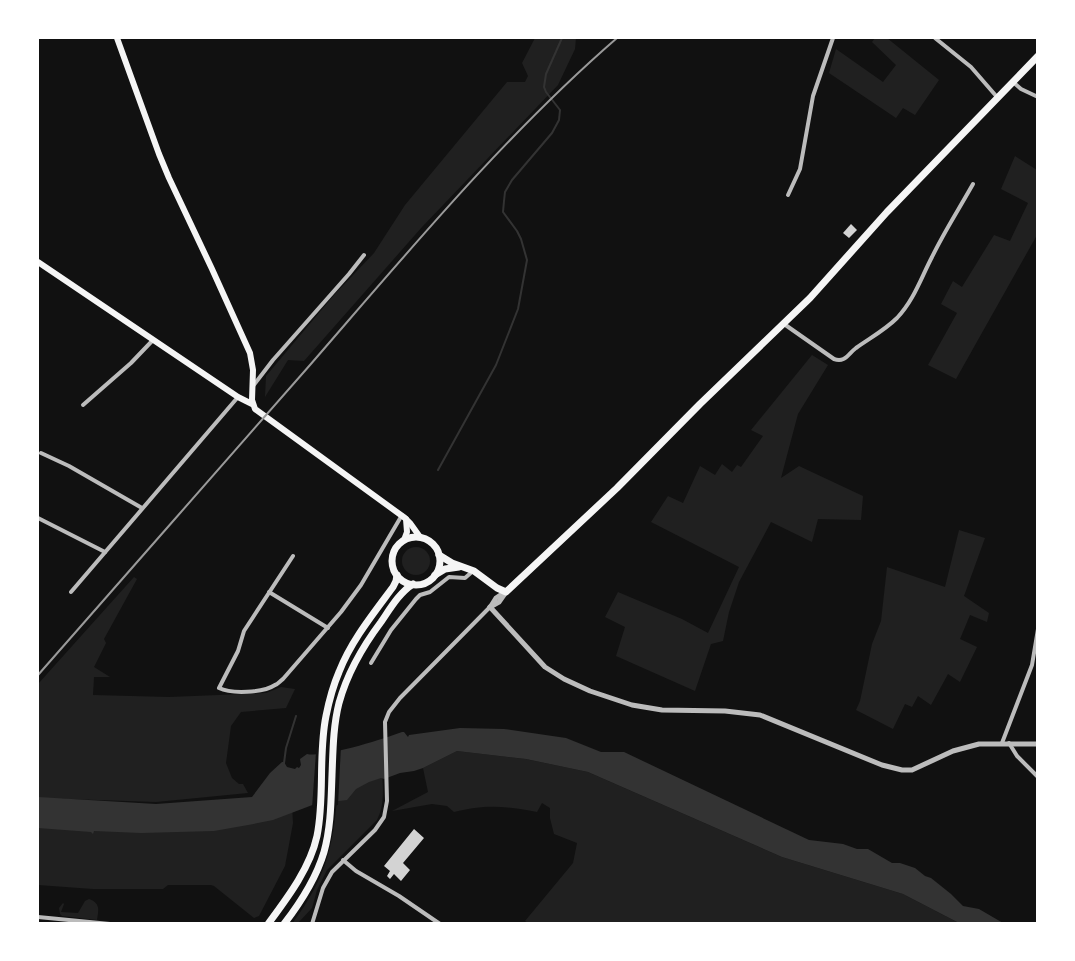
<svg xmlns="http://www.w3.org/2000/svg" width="1075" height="961" font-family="Rubik,sans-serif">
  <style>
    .green { fill: #202020 }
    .water { fill: #333 }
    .pier { fill: #111 }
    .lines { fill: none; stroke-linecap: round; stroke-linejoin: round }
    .stream { stroke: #333; stroke-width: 2 }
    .building { fill: #d3d3d3 }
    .minor { stroke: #bcbcbc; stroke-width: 4 }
    .tertiary { stroke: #bcbcbc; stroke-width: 5 }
    .secondary { stroke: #f5f5f5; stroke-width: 6 }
    .primary { stroke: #f5f5f5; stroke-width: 7 }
    .rail { stroke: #9a9a9a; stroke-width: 2 }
  </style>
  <rect width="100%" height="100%" fill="#111"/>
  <g class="green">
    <polygon points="535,38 576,38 575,49 558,85 422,227 304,361 288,360 265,397 266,376 334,295 374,253 405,205 507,82 525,82 528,76 522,63"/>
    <polygon points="875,38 887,38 939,80 915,115 903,108 896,118 829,73 836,49 883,82 896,65 872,42"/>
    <polygon points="1015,156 1037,170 1037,235 956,379 928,365 957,313 941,304 953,281 962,287 994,235 1010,241 1028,203 1001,189"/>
    <polygon points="812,355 828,365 798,414 781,478 799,466 863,496 861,520 818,519 812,542 771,522 739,582 729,612 723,641 711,644 695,691 616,656 625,627 605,617 618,592 682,619 708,633 739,567 651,522 668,496 683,503 700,466 715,475 722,464 732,472 737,465 741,467 763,436 751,430"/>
    <polygon points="959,530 985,538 964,596 989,613 987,622 970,615 960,639 977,647 960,682 948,674 931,705 918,696 912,707 905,704 893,729 856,710 860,701 872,644 881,621 887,567 945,587"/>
    <circle cx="416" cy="561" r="14"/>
    <polygon points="134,577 137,579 104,639 106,643 94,667 110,677 94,677 93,695 169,697 266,693 281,687 295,689 286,708 241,712 231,726 226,763 232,778 239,784 243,784 248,793 156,802 38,798 38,684"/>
    <path d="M457 751 526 759 588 772 782 857 903 894 959 923H528L525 921 573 863 577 843 554 834 550 818V808L542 803 537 812C506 806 485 804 454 812L447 806 432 804 392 811 428 792 423 768Z"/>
    <path d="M382 770C383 788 385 804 377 820L327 870 317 890 312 908 298 923 292 924C328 875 334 844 338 785Z"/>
    <polygon points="292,806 293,823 285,866 259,916 254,918 214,886 211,885 168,885 163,889 93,889 38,885 38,823"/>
    <path d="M89 899C100 903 99 909 97 920L62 916 60 914 59 908 63 903 64 904 61 912 78 913 85 901Z"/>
  </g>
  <path class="water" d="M460 728 504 729 566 738 601 752H624L809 840 843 844 857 849H868L892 863H900L915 868 925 876 931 878 951 894 963 906 979 909 1003 923H959L903 894 782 857 588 772 526 759 457 751 423 768 414 771 400 773 384 779 381 778 369 782 356 789 347 800 315 804 273 820 248 825 214 831 141 833 94 831 93 834 91 832 38 828V797L156 804 252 797 270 773 282 762H284L287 767 295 769 297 767 299 768 301 765 300 759 307 754C324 758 383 739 402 732H404L408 737 409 735Z"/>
  <polygon class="pier" points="341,746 338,805 312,808 316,752"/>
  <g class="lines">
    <g class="stream">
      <polyline points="438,470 496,365 518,309 527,260 521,239 517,231 503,212 504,201 505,192 512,180 552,133 559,120 560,110 546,92 544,87 546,74 562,38"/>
      <polyline points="284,763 286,748 296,716"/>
    </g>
  </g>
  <g class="building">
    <polygon points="851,224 857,230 849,238 843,233"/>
    <polygon points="414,829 424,838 403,863 410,870 401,881 394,874 390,879 387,876 390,871 384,866"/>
  </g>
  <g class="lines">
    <g class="minor">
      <polyline points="935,38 971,67 997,97"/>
      <polyline points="1013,82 1021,89 1038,97"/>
      <polyline points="788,195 800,169 813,96 833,38"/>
      <path d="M784 324 834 359C845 363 848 354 856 348 870 338 885 330 897 318 914 300 921 278 932 257 944 232 959 209 973 184"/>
      <polyline points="253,386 273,360 349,274 364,255"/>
      <polyline points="83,405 131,363 153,340"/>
      <polyline points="41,453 69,466 142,508"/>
      <polyline points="38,518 105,552"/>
      <path d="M293 556 244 631 238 651 219 688C231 694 263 693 275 685 278 684 280 681 283 679L341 612 361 585 402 515"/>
      <polyline points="71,592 238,397"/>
      <polyline points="269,592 328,628"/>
      <polyline points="371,663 391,630 416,599 420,595 430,592 449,577 465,578 473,571"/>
      <polyline points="1002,743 1032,665 1038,629"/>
      <polyline points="1009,743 1017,756 1038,777"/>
      <polyline points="343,860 356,871 399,896 440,924"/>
      <polyline points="38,917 110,924"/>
      <polyline points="312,924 323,888 332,872 375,830 384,817 387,801 385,722 389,712 400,698 490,607"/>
    </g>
    <g class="tertiary">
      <polyline points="491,606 496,598 505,592"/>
      <polyline points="490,607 545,667 564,679 590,691 632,705 662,710 725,711 760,715 882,765 902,770 912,770 953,751 979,744 1038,744"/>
      <polyline points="490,607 499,602 506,592"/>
    </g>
    <g class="secondary">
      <polyline points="117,38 159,154 169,178 212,269 250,353 253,370 252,400 255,409 405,518 410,523 420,537"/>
      <polyline points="38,262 238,397 252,404"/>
      <polyline points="404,540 407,532 406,519"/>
    </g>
    <g class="primary">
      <circle cx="416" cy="561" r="24"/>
      <polyline points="439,555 452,563 474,571 497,588 506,592 617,488 700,404 810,298 887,212 1038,56"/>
      <polyline points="435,575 445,569 459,567"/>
      <path d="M268 924C288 897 310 868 317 836 325 797 318 755 326 716 329 701 333 686 339 672 351 641 373 614 393 587L396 581 397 575"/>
      <path d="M284 924C301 902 316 879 324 852 331 827 331 801 332 775 333 751 333 727 339 703 347 674 363 646 381 622 390 609 399 593 413 584"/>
    </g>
    <path class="rail" d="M38 675C128 571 220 469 310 365 408 252 504 136 617 38"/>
  </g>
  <rect width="1075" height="961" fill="none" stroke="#ffffff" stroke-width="78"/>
</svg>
